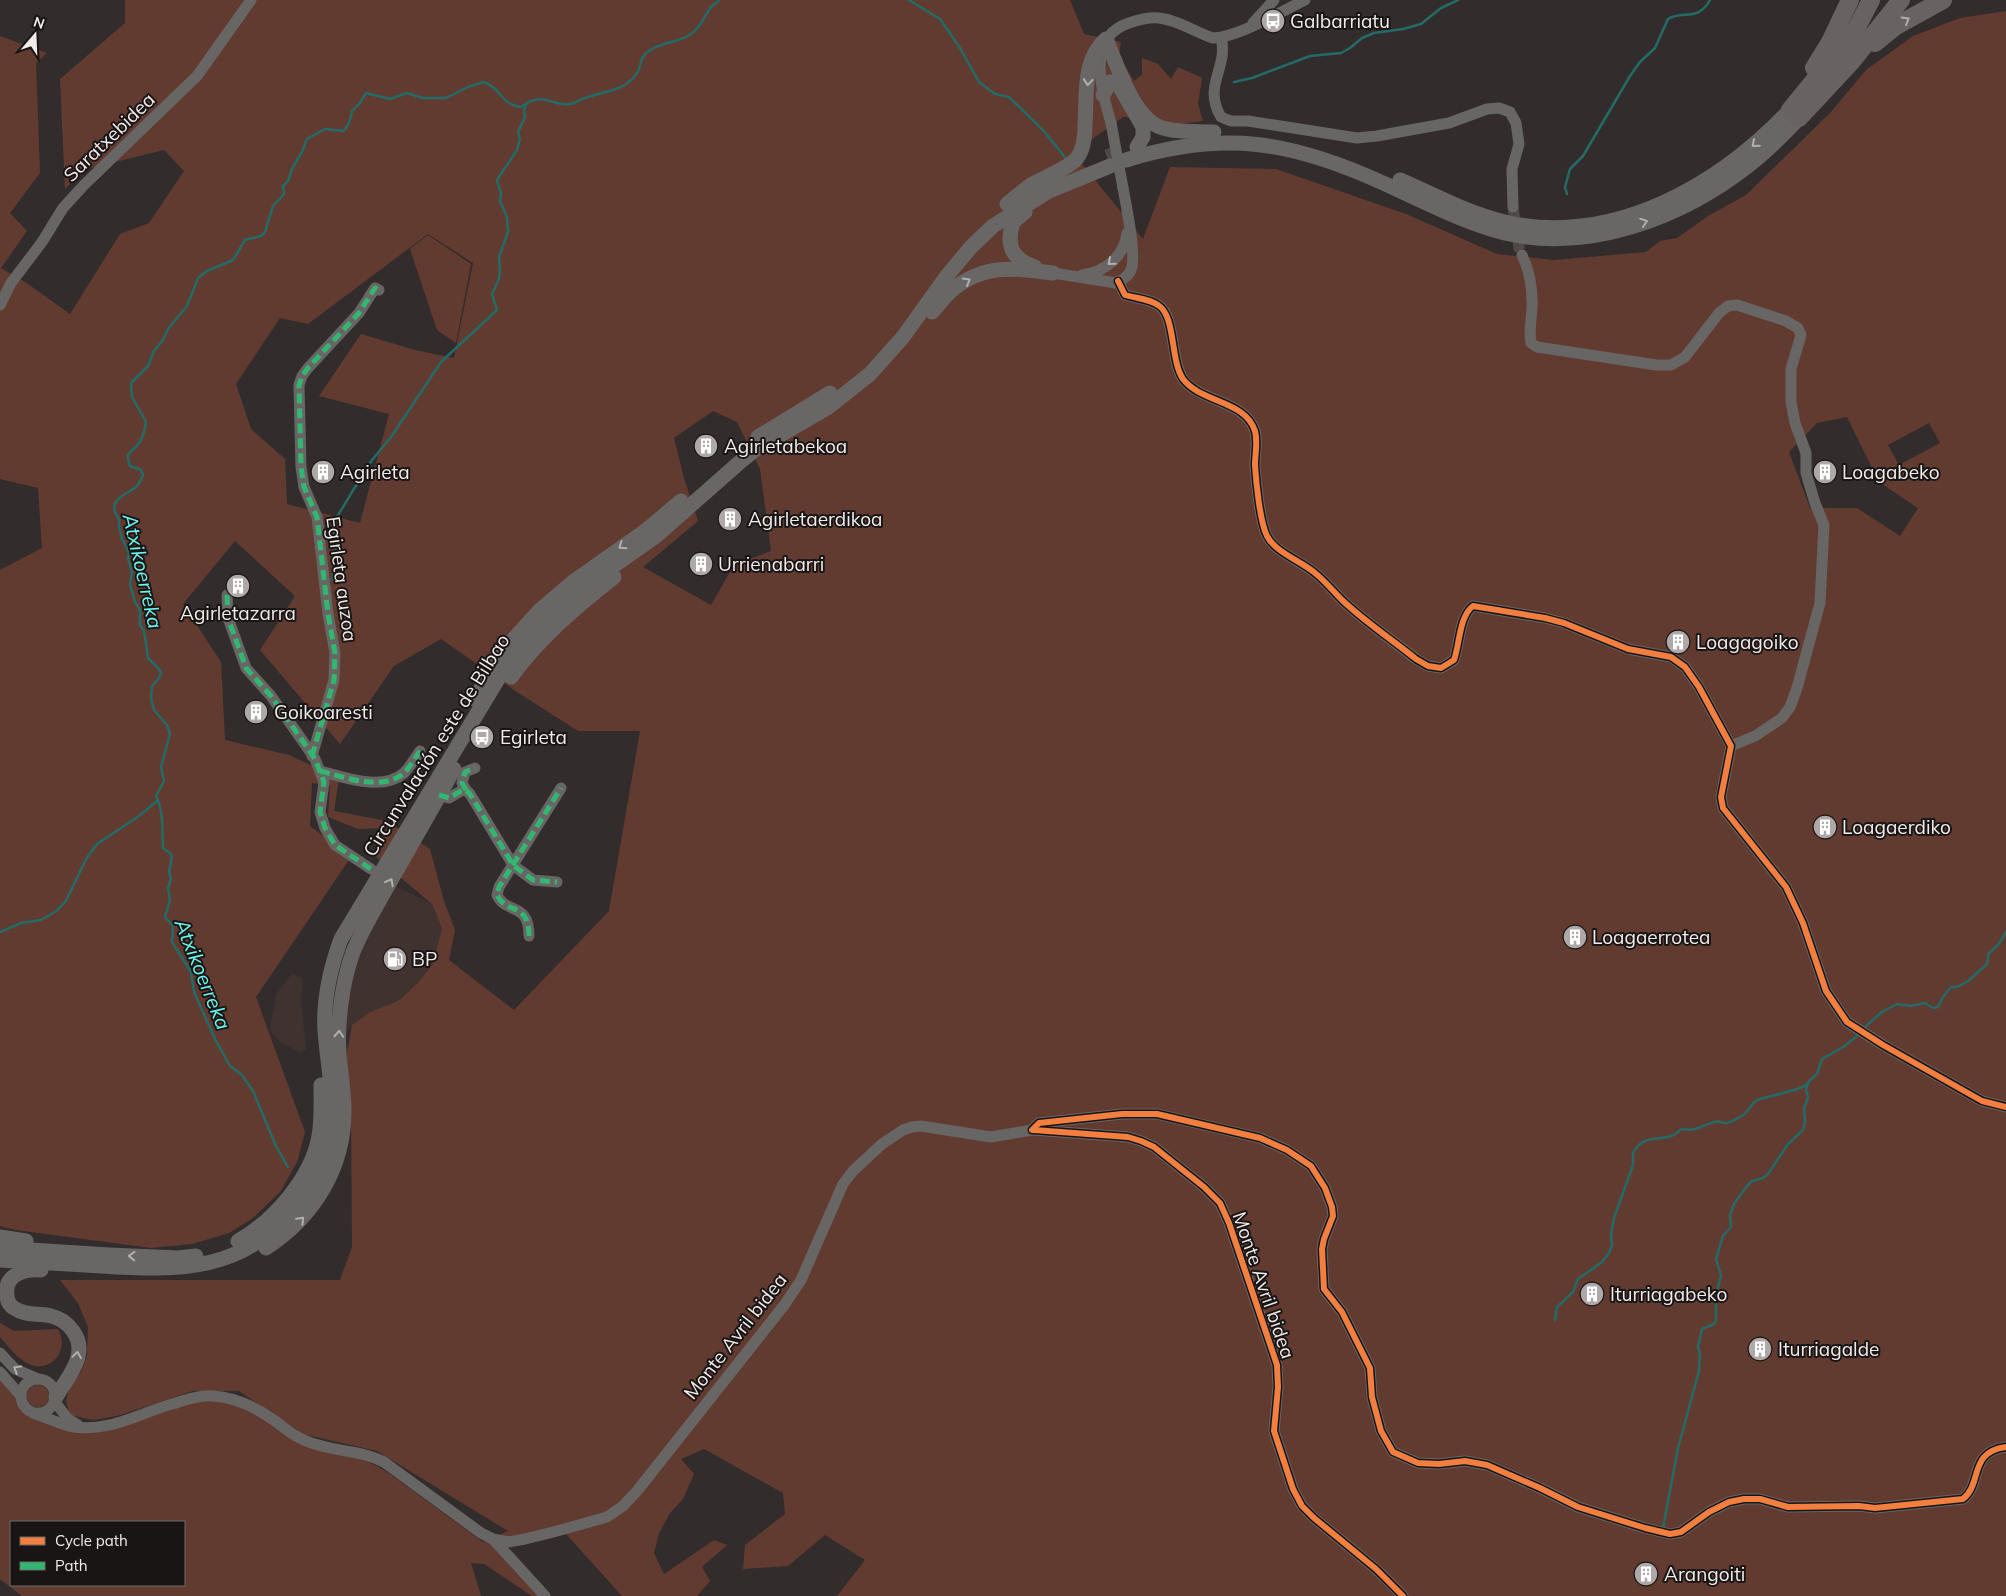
<svg xmlns="http://www.w3.org/2000/svg" width="2006" height="1596" font-family="Mulish,sans-serif">
  <style>
    .built { fill: #40332f }
    .green { fill: #623b30; fill-rule: evenodd }
    .lines { fill: none; stroke-linecap: round; stroke-linejoin: round }
    .stream { stroke: #236b67; stroke-width: 2.5 }
    .minor-tunnel { stroke: #4f4a48; stroke-width: 11; stroke-dasharray: 11 5.5; stroke-linecap: butt }
    .major-tunnel { stroke: #4f4a48; stroke-width: 15; stroke-dasharray: 15 8; stroke-linecap: butt }
    .minor { stroke: #686665; stroke-width: 11 }
    .major { stroke: #696666; stroke-width: 15 }
    .highway { stroke: #686362; stroke-width: 18 }
    .minor-bridge { stroke: #686665; stroke-width: 11 }
    .quiet { stroke: #33b770; stroke-width: 5; stroke-dasharray: 10 5; stroke-linecap: butt }
    .cycleway-casing { stroke: #191514; stroke-width: 9 }
    .cycleway { stroke: #f27e40; stroke-width: 6 }
    .oneway { stroke: #b3aead }
    .oneway2 { stroke: #b4afaf }
    .oneway3 { stroke: #b3afae }
    .labels { text-anchor: middle; dominant-baseline: central; stroke-width: 4; stroke-linejoin: round; paint-order: stroke }
    .poi-label { font-size: 19px; fill: #f1ebea; stroke: #191514; text-anchor: start }
    .street-label { font-size: 19px; fill: #f1ebea; stroke: #191514 }
    .water-label { font-size: 20px; font-style: italic; fill: #6afaf1; stroke: #191514 }
  </style>
  <rect width="100%" height="100%" fill="#322d2c"/>
  <g class="built">
    <polygon points="393,885 432,904 442,928 433,964 417,984 398,1001 370,1012 352,1025 344,1035 348,990 357,953"/>
    <polygon points="292,973 303,978 301,1001 306,1049 299,1052 279,1041 270,1030 276,995"/>
  </g>
  <g class="green">
    <path d="M125 0H1070L1084 34 1121 42 1119 55 1134 81 1142 75V58L1158 64 1171 79 1178 67 1202 78 1198 104 1203 121 1179 124 1168 122 1154 117H1123L1073 153 1143 239 1170 167 1276 169 1406 214 1497 254 1554 260 1646 252 1660 241 1677 238 1708 216 1746 195 1830 113 1866 70 1913 36 1960 18 2006 11V1596H837L865 1560 825 1535 788 1566 743 1569 745 1545 785 1514 783 1493 704 1449 681 1459 694 1474 683 1499 670 1513 659 1533 654 1553 664 1574 714 1540 727 1545 702 1567 710 1581 697 1596H622L566 1534C542 1541 519 1548 494 1545L539 1596H532L484 1564 471 1563 481 1596H22L0 1579V1379L16 1396 23 1409 30 1415 69 1429 202 1399 235 1404 268 1420 377 1466 390 1474 483 1542 508 1531 377 1451 303 1434 239 1391H193L117 1416 93 1420 70 1415 66 1401 70 1386 81 1372 87 1355 88 1327 78 1303 60 1280H340L352 1247 351 1110 346 1058 352 1025 370 1012 398 1001 417 984 433 964 442 928 432 904 374 855 387 828 358 829 328 817 330 786 312 783 310 826 351 857 256 997 305 1132 297 1162 281 1191 253 1218 229 1233 192 1244 151 1248 16 1230 0 1226V570L42 548 38 488 0 479V36L47 53 36 63 40 173 10 213 27 231 1 268 25 282 70 314 120 234 149 223 184 171 164 150 82 170 65 189 60 79 125 23ZM428 234 473 263 454 358 415 350 361 334 319 396 389 414 360 523 287 504 285 459 251 429 236 384 280 318 308 324ZM713 411 737 422 760 469 771 551 734 565 711 605 643 567 698 521 684 478 674 438ZM1847 417 1879 482 1918 508 1900 536 1857 508H1810L1789 452 1817 423ZM1929 423 1940 443 1899 465 1888 445ZM235 541 295 596 260 650 340 744 394 666 441 639 517 692 578 731H640L609 911 514 1010 449 960 455 930 444 901 430 849 387 821 334 811 339 778 289 755 225 740 221 662 183 604ZM11 1522H184V1585H11Z"/>
    <polygon points="428,235 471,264 456,343 437,330 410,249"/>
    <path d="M0 1323 14 1331 58 1329C70 1349 52 1374 29 1364 18 1359 8 1346 0 1337Z"/>
    <circle cx="38" cy="1396" r="11"/>
  </g>
  <g class="lines">
    <g class="stream">
      <polyline points="909,0 940,19 960,48 979,82 995,94 1009,97 1044,131 1067,160"/>
      <polyline points="1234,82 1252,78 1310,56 1341,53 1350,48 1362,38 1374,33 1403,29 1421,24 1441,8 1458,0"/>
      <path d="M1567 194 1565 187 1570 169 1583 156 1630 76 1640 62 1655 48 1668 19C1683 10 1698 22 1710 0"/>
      <path d="M332 580 336 560 334 522 355 487 372 460 391 437 441 362 497 310 492 294 499 279 500 269 499 257 508 232 507 217 500 201 501 194 497 180 517 150 520 139 518 132 525 117 524 110 527 103C545 92 557 109 574 103 579 101 583 98 588 97 605 91 623 91 635 76 643 67 637 59 649 51 660 42 676 43 688 36 699 30 704 17 711 7 714 4 717 4 719 0"/>
      <polyline points="0,932 21,923 41,920 55,912 66,901 86,859 97,844 139,816 158,800"/>
      <polyline points="1866,1026 1882,1012 1897,1004 1910,1006 1925,1003 1933,1008 1938,1007 1943,997 1951,987 1957,987 1968,981 1987,964 1989,953 1998,945 2006,932"/>
      <path d="M288 1167 276 1146 253 1091 242 1075 230 1066 215 1039 194 992 191 972 172 942 173 926 165 917 170 900 168 888 171 879 169 872 172 856 170 853 163 848C162 831 164 812 156 796L164 781 161 767 170 734 167 725 154 710 151 698 152 686 159 678 161 672 158 668 148 658 144 631 140 625V610L135 602 130 584 132 572 128 559 129 553 122 539 119 526V519C105 500 125 496 137 486 139 484 141 479 143 475L141 470 130 466C124 449 132 454 140 442 143 436 145 429 146 422L132 397 131 383 148 366 154 351 163 340 168 329 187 306 198 278 207 271 233 260 245 240 261 236 265 232 273 206 284 194 283 186 288 181 292 169 302 152 307 139 325 129 344 131 349 123 352 111 359 104 366 93 390 99 407 93 423 98H446L468 87 484 82C503 89 499 104 521 107L527 103"/>
      <path d="M1555 1320 1557 1307 1573 1292 1578 1279 1602 1262 1609 1253 1612 1245 1611 1234 1614 1218 1633 1165V1153C1646 1129 1667 1146 1681 1129 1695 1132 1701 1126 1714 1122 1719 1120 1721 1123 1726 1123 1731 1123 1739 1117 1743 1115 1750 1111 1751 1101 1760 1099 1770 1096 1801 1090 1808 1084"/>
      <polyline points="1663,1528 1678,1448 1699,1371 1700,1353 1698,1347 1702,1329 1714,1324 1716,1320 1716,1296 1721,1275 1716,1259 1723,1236 1731,1227 1730,1215 1734,1204 1746,1187 1752,1181 1763,1178 1768,1174 1788,1144 1803,1130 1805,1122 1804,1109 1808,1097 1806,1090 1808,1082 1817,1074 1822,1059 1845,1046 1858,1035"/>
    </g>
    <polyline class="minor-tunnel" points="1513,207 1519,248 1522,255"/>
    <polyline class="major-tunnel" points="1107,157 1123,151"/>
    <g class="minor">
      <polyline points="1253,23 1274,0"/>
      <path d="M1221 38C1229 68 1202 85 1221 117L1231 121H1248L1357 138 1377 136 1449 123 1487 109 1499 108 1510 112 1516 123 1519 144 1512 169 1513 207"/>
      <path d="M1111 123C1102 91 1085 37 1129 23 1138 20 1150 17 1159 18 1178 20 1195 32 1213 38 1239 37 1280 12 1305 0"/>
      <path d="M1522 255C1529 270 1532 284 1532 300 1533 315 1528 328 1531 343L1537 347 1656 365H1671L1685 357 1719 313 1728 306 1737 305 1786 321 1798 328 1801 335 1791 369V402L1795 423 1806 453V473L1815 503 1824 525 1820 603 1797 688 1790 707 1782 718 1755 736 1731 746"/>
      <path d="M1053 273 1116 283C1122 280 1128 277 1131 270 1137 256 1126 205 1123 188"/>
      <path d="M1082 275C1105 272 1124 257 1127 233"/>
      <path d="M1118 281 1125 295C1135 298 1150 299 1158 305 1176 316 1170 360 1183 379 1201 403 1245 400 1255 431 1258 442 1255 454 1255 465 1256 482 1260 522 1267 536 1276 553 1301 561 1315 573 1325 581 1333 591 1342 600 1364 621 1391 639 1416 659L1428 666 1441 668 1454 660C1460 643 1459 617 1473 606L1545 618 1564 623 1628 649 1671 657 1685 667 1699 687 1731 746 1721 797 1723 808 1786 887 1803 923 1826 991 1847 1022 1883 1045 1982 1101 2006 1107"/>
      <polyline points="0,305 11,283 42,242 63,208 84,185 197,76 251,0"/>
      <polyline points="227,595 228,618 246,668 271,696 302,740 315,759 324,782 320,812 325,828 335,845 371,869"/>
      <polyline points="312,756 334,680 335,653 328,614 317,517 304,487 301,467 299,385 302,376 308,368 359,313 375,288 379,290"/>
      <path d="M320 771C344 777 382 792 404 773 410 767 415 758 420 751"/>
      <polyline points="466,790 462,783 465,772 475,768"/>
      <polyline points="439,795 449,798 461,791 466,790 470,794 513,865 533,880 557,882"/>
      <path d="M529 936C529 901 506 915 497 895L499 887 561 788"/>
      <path d="M1033 1129 1039 1123 1122 1114H1157L1260 1138 1287 1150 1311 1166 1325 1188 1332 1207 1333 1216 1324 1239 1322 1249 1324 1289 1342 1312 1370 1368 1372 1397 1381 1431 1393 1452 1418 1463 1439 1464 1465 1461 1487 1465 1540 1488 1578 1507 1645 1528 1670 1534 1681 1532 1709 1512 1729 1502 1744 1499H1760L1788 1507 1859 1506 1875 1508 1963 1499C1983 1483 1968 1452 2006 1447"/>
      <polyline points="0,1353 15,1369 38,1379"/>
      <polyline points="0,1372 21,1396"/>
      <circle cx="38" cy="1396" r="17"/>
      <polyline points="55,1402 68,1419 78,1425"/>
      <path d="M33 1413C45 1417 57 1423 69 1426 107 1434 137 1414 172 1404 185 1400 198 1395 213 1396 234 1397 255 1407 272 1419 283 1426 291 1435 304 1440 329 1452 359 1449 384 1462L481 1533 493 1539 508 1542 525 1539 557 1531 607 1517 623 1506 637 1491 785 1304 801 1280 843 1184 853 1171 882 1144 903 1130 912 1127 921 1126 991 1137 1032 1130 1128 1137 1141 1141 1154 1147 1204 1187 1220 1203 1229 1223 1277 1365 1278 1387 1274 1431 1293 1489 1302 1506 1314 1518 1376 1569 1403 1596"/>
      <polyline points="493,1539 545,1596"/>
    </g>
    <g class="major">
      <polyline points="1103,95 1110,82 1117,82 1143,127 1143,137 1137,147"/>
      <path d="M1126 160C1224 130 1291 141 1383 183 1423 201 1462 222 1505 233 1590 253 1683 217 1749 165 1767 151 1783 135 1799 118"/>
      <path d="M1400 180C1435 195 1471 215 1509 223 1616 245 1719 185 1790 110"/>
      <path d="M1007 204C1015 198 1022 191 1031 185 1041 179 1071 167 1077 158 1084 149 1085 137 1085 125 1087 96 1082 60 1106 39 1117 64 1133 117 1160 127 1176 133 1197 131 1214 132"/>
      <path d="M1025 212 1013 222C1006 245 1011 259 1035 267"/>
      <path d="M932 312C938 306 943 298 950 292 982 263 1015 268 1053 273"/>
      <polyline points="758,437 830,393"/>
      <path d="M511 677C540 637 576 607 614 577"/>
      <polyline points="474,699 510,643 540,610 573,582 644,532 681,501"/>
      <polyline points="0,1237 26,1241"/>
      <path d="M238 1241C274 1221 312 1177 319 1136 322 1119 321 1102 321 1085"/>
      <polyline points="0,1248 109,1255 178,1258 196,1256"/>
      <path d="M266 1248C314 1217 345 1167 344 1109 344 1090 340 1071 339 1052 337 1024 342 985 351 958 358 936 372 915 383 894 407 852 431 811 454 769"/>
      <path d="M0 1260C34 1262 68 1264 102 1266 180 1271 245 1272 297 1205 317 1179 330 1147 332 1114 333 1087 327 1059 325 1031 323 999 330 969 341 939L501 674 526 641 551 616 592 581 656 536 740 462 756 449 827 408 870 374 903 337 946 277 971 247 993 226 1049 191 1110 166"/>
      <path d="M41 1270C25 1269 4 1274 7 1295 7 1300 9 1305 14 1308 25 1316 39 1313 51 1316 60 1318 68 1324 73 1331 90 1354 67 1378 56 1397"/>
    </g>
    <g class="highway">
      <polyline points="1875,43 1896,26 1943,0"/>
      <polyline points="1814,68 1830,42 1850,0"/>
      <polyline points="1825,79 1856,29 1871,0"/>
      <polyline points="1790,110 1817,77 1826,61"/>
      <polyline points="1799,118 1853,60 1901,0"/>
    </g>
    <polyline class="minor-bridge" points="1111,123 1123,188"/>
    <g class="quiet">
      <polyline points="227,595 228,618 246,668 271,696 302,740 315,759 324,782 320,812 325,828 335,845 371,869"/>
      <polyline points="312,756 334,680 335,653 328,614 317,517 304,487 301,467 299,385 302,376 308,368 359,313 375,288 379,290"/>
      <path d="M320 771C344 777 382 792 404 773 410 767 415 758 420 751"/>
      <polyline points="466,790 462,783 465,772 475,768"/>
      <polyline points="439,795 449,798 461,791 466,790 470,794 513,865 533,880 557,882"/>
      <path d="M529 936C529 901 506 915 497 895L499 887 561 788"/>
    </g>
    <g class="cycleway-casing">
      <g id="cycleway">
        <path d="M1118 281 1125 295C1135 298 1150 299 1158 305 1176 316 1170 360 1183 379 1201 403 1245 400 1255 431 1258 442 1255 454 1255 465 1256 482 1260 522 1267 536 1276 553 1301 561 1315 573 1325 581 1333 591 1342 600 1364 621 1391 639 1416 659L1428 666 1441 668 1454 660C1460 643 1459 617 1473 606L1545 618 1564 623 1628 649 1671 657 1685 667 1699 687 1731 746 1721 797 1723 808 1786 887 1803 923 1826 991 1847 1022 1883 1045 1982 1101 2006 1107"/>
        <path d="M1032 1130 1039 1123 1122 1114H1157L1260 1138 1287 1150 1311 1166 1325 1188 1332 1207 1333 1216 1324 1239 1322 1249 1324 1289 1342 1312 1370 1368 1372 1397 1381 1431 1393 1452 1418 1463 1439 1464 1465 1461 1487 1465 1540 1488 1578 1507 1645 1528 1670 1534 1681 1532 1709 1512 1729 1502 1744 1499H1760L1788 1507 1859 1506 1875 1508 1963 1499C1983 1483 1968 1452 2006 1447"/>
        <polyline points="1034,1130 1128,1137 1141,1141 1154,1147 1204,1187 1220,1203 1229,1223 1277,1365 1278,1387 1274,1431 1293,1489 1302,1506 1314,1518 1376,1569 1403,1596"/>
      </g>
    </g>
    <use href="#cycleway" class="cycleway"/>
  </g>
  <defs><path id="oneway-chevron" d="M-2-3.5L2.5 0L-2 3.5" fill="none" stroke-width="1.6" stroke-linecap="round" stroke-linejoin="round" transform="scale(1.25)"/></defs>
  <use class="oneway" href="#oneway-chevron" transform="translate(1906 20) rotate(-30)"/>
  <g class="oneway2">
    <use href="#oneway-chevron" transform="translate(1088 82) rotate(95)"/>
    <use href="#oneway-chevron" transform="translate(1755 144) rotate(139)"/>
    <use href="#oneway-chevron" transform="translate(1644 222) rotate(-19)"/>
    <use href="#oneway-chevron" transform="translate(967 281) rotate(-30)"/>
    <use href="#oneway-chevron" transform="translate(622 546) rotate(145)"/>
    <use href="#oneway-chevron" transform="translate(390 882) rotate(-61)"/>
    <use href="#oneway-chevron" transform="translate(339 1034) rotate(-87)"/>
    <use href="#oneway-chevron" transform="translate(301 1220) rotate(-46)"/>
    <use href="#oneway-chevron" transform="translate(132 1256) rotate(-178)"/>
    <use href="#oneway-chevron" transform="translate(77 1355) rotate(-82)"/>
  </g>
  <g class="oneway3">
    <use href="#oneway-chevron" transform="translate(1111 262) rotate(140)"/>
    <use href="#oneway-chevron" transform="translate(17 1369) rotate(-148)"/>
  </g>
  <defs>
    <g id="bus-disc" transform="scale(1.25)"><circle r="9.5" fill="#aea8a8" stroke="#191514"/><path d="M-5-6H5V4H4V6H2V4H-2V6H-4V4H-5ZM-3.5-4V0h7V-4ZM-3.5 1.2v1.5H-2V1.2ZM2 1.2v1.5H3.5V1.2Z" fill="#fff"/></g>
    <g id="building-disc" transform="scale(1.25)"><circle r="9.5" fill="#aea8a8" stroke="#191514"/><path d="M-4-6H4V6H1V3H-1V6H-4ZM-2.5-4.3h1.7v1.8h-1.7ZM.8-4.3h1.7v1.8H.8ZM-2.5-1h1.7V.8h-1.7ZM.8-1h1.7V.8H.8Z" fill="#fff"/></g>
    <g id="fuel-disc" transform="scale(1.25)"><circle r="9.5" fill="#aea8a8" stroke="#191514"/><path d="M-5.5-6h7V0h2V4h1.3V-2.5L3-4.5l.8-.8L6-3V5H2.5V1h-1V6h-7ZM-4.2-4.7v3.2H.2V-4.7Z" fill="#fff"/></g>
  </defs>
  <g fill-rule="evenodd">
    <use href="#bus-disc" x="1273" y="21"/>
    <use href="#building-disc" x="706" y="446"/>
    <use href="#building-disc" x="323" y="472"/>
    <use href="#building-disc" x="1825" y="472"/>
    <use href="#building-disc" x="730" y="519"/>
    <use href="#building-disc" x="701" y="564"/>
    <use href="#building-disc" x="238" y="586"/>
    <use href="#building-disc" x="1678" y="642"/>
    <use href="#building-disc" x="256" y="712"/>
    <use href="#bus-disc" x="482" y="737"/>
    <use href="#building-disc" x="1825" y="827"/>
    <use href="#building-disc" x="1575" y="937"/>
    <use href="#fuel-disc" x="395" y="959"/>
    <use href="#building-disc" x="1592" y="1294"/>
    <use href="#building-disc" x="1760" y="1349"/>
    <use href="#building-disc" x="1646" y="1574"/>
  </g>
  <g class="labels">
    <g class="poi-label">
      <text x="1290" y="21">Galbarriatu</text>
      <text x="724" y="446">Agirletabekoa</text>
      <text x="340" y="472">Agirleta</text>
      <text x="1842" y="472">Loagabeko</text>
      <text x="748" y="519">Agirletaerdikoa</text>
      <text x="718" y="564">Urrienabarri</text>
      <text x="238" y="613" text-anchor="middle">Agirletazarra</text>
      <text x="1696" y="642">Loagagoiko</text>
      <text x="274" y="712">Goikoaresti</text>
      <text x="500" y="737">Egirleta</text>
      <text x="1842" y="827">Loagaerdiko</text>
      <text x="1592" y="937">Loagaerrotea</text>
      <text x="412" y="959">BP</text>
      <text x="1610" y="1294">Iturriagabeko</text>
      <text x="1778" y="1349">Iturriagalde</text>
      <text x="1664" y="1574">Arangoiti</text>
    </g>
    <g class="street-label">
      <text transform="translate(109 137) rotate(-44)">Saratxebidea</text>
      <text transform="translate(342 579) rotate(82)">Egirleta auzoa</text>
      <text transform="translate(436 745) rotate(-58)">Circunvalación este de Bilbao</text>
      <text transform="translate(1264 1285) rotate(71)">Monte Avril bidea</text>
      <text transform="translate(735 1336) rotate(-52)">Monte Avril bidea</text>
    </g>
    <g class="water-label">
      <text transform="translate(143 571) rotate(77)">Atxikoerreka</text>
      <text transform="translate(203 974) rotate(68)">Atxikoerreka</text>
    </g>
  </g>
  <rect x="10" y="1521" width="175" height="65" fill="#191514" stroke="#6f6b6a"/>
  <rect x="20" y="1537" width="25" height="8" fill="#f27e40" stroke="#6f6b6a"/>
  <text x="55" y="1546" font-size="15" fill="#f1ebea">Cycle path</text>
  <rect x="20" y="1562" width="25" height="8" fill="#33b770" stroke="#6f6b6a"/>
  <text x="55" y="1571" font-size="15" fill="#f1ebea">Path</text>
  <g transform="translate(35 35) rotate(19)" stroke="#191514" stroke-width="4" paint-order="stroke">
  <path d="M0-4L9 19L0 12L-9 19Z" fill="#f1ebea"/>
  <text y="-8" font-size="14" font-weight="bold" text-anchor="middle" fill="#f1ebea">N</text>
  </g>
</svg>
